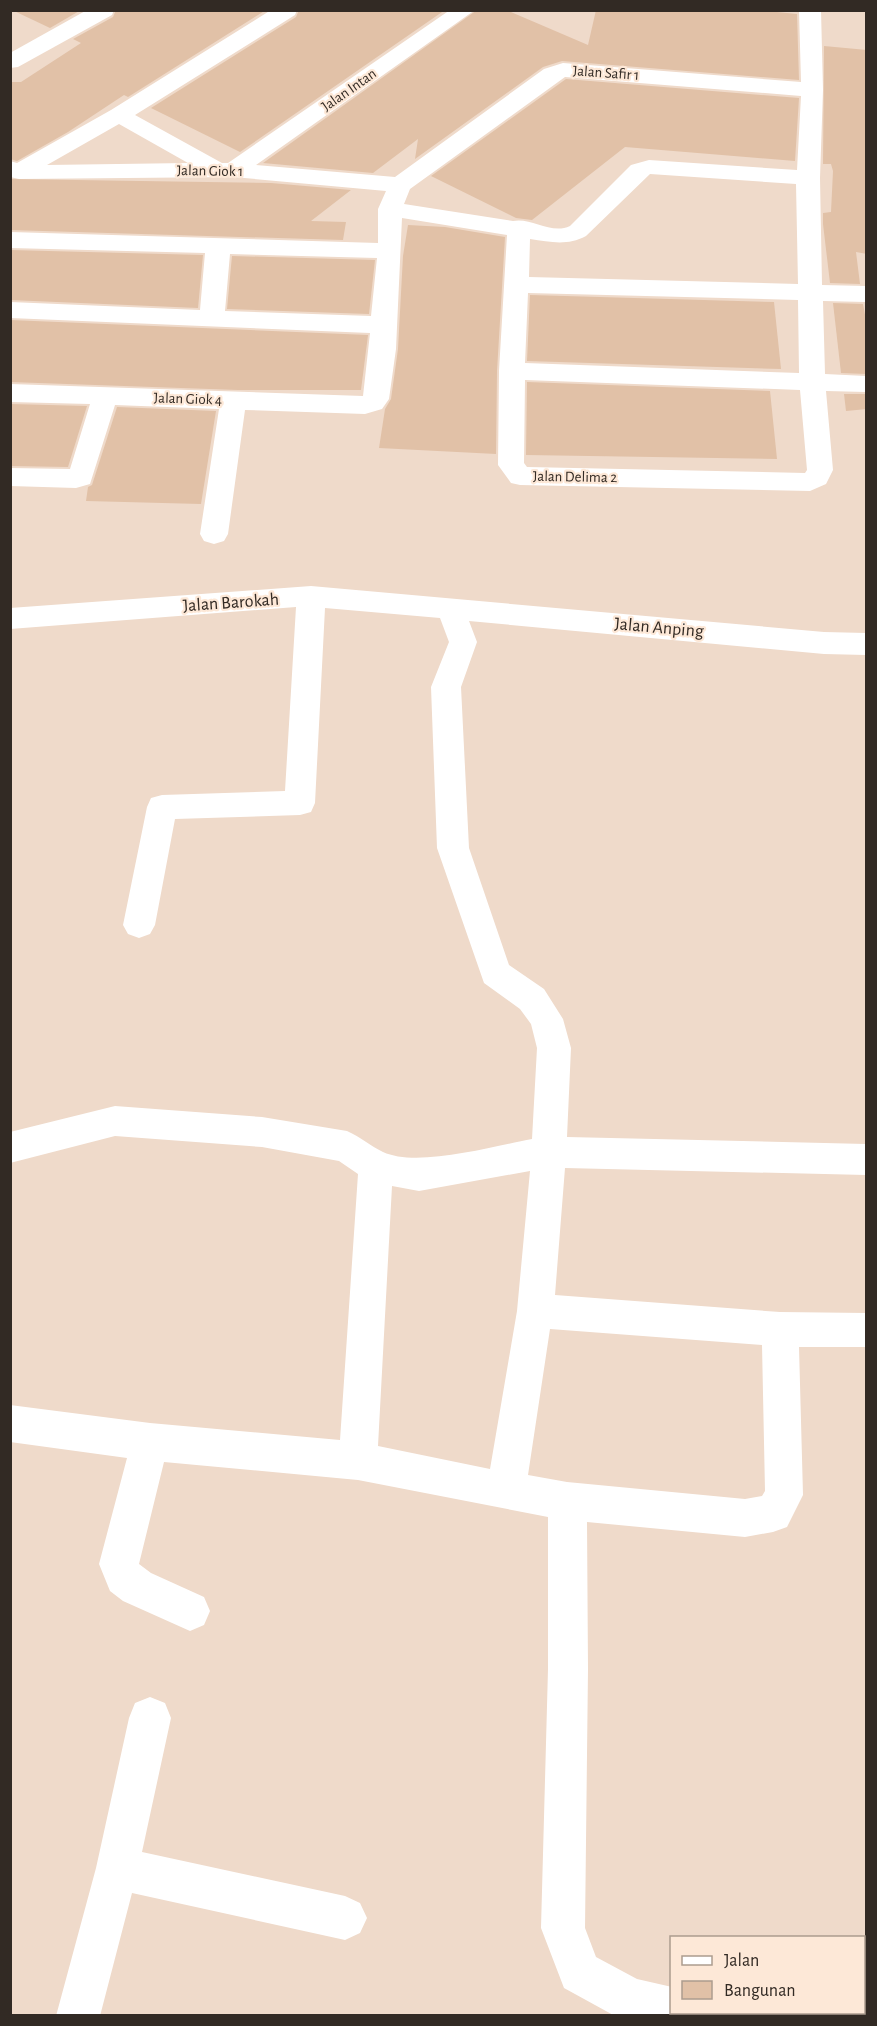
<svg xmlns="http://www.w3.org/2000/svg" width="877" height="2026" font-family="'Alegreya Sans',sans-serif">
  <style>
    .building { fill: #e1c1a7 }
    .lines { fill: none; stroke-linecap: round; stroke-linejoin: round }
    .street { fill: #fff; fill-rule: evenodd }
    .labels { text-anchor: middle; dominant-baseline: central; stroke-width: 4.5; stroke-linejoin: round; paint-order: stroke }
    .far-street-label { font-size: 15px; fill: #322a24; stroke: #fde8d7 }
    .street-label { font-size: 18px; fill: #322a24; stroke: #fde8d7 }
  </style>
  <rect width="100%" height="100%" fill="#efdaca"/>
  <g class="building">
    <polygon points="12,10 81,10 50,28"/>
    <polygon points="116,10 266,10 128,97 124,95 68,132 17,161 10,159 10,82 21,82 81,43 73,39 113,17"/>
    <polygon points="299,10 445,10 240,152 151,108 296,17"/>
    <polygon points="477,10 506,10 588,45 596,10 757,10 797,14 799,80 562,61 543,67 415,159 418,139 373,173 263,163"/>
    <polygon points="824,46 867,50 867,254 856,252 860,284 830,283 823,224 823,213 831,212 833,171 831,164 823,164"/>
    <polygon points="566,79 799,98 795,161 625,147 532,220 516,218 431,176"/>
    <polygon points="10,179 271,183 351,190 311,221 346,222 343,240 10,230"/>
    <polygon points="408,225 445,227 505,237 497,371 496,454 379,448 385,409 391,399 398,349 403,256"/>
    <polygon points="10,250 203,255 198,308 10,300"/>
    <polygon points="232,256 375,260 369,314 227,309"/>
    <polygon points="530,295 774,302 781,369 527,361"/>
    <polygon points="833,303 863,304 867,325 867,374 841,373"/>
    <polygon points="10,320 368,335 361,390 238,390 10,382"/>
    <polygon points="527,382 770,391 777,459 526,455"/>
    <polygon points="844,394 867,394 867,409 846,411"/>
    <polygon points="10,404 87,406 68,467 10,466"/>
    <polygon points="117,407 216,411 201,504 86,501 88,487 92,485"/>
  </g>
  <g class="lines">
    <g class="street">
      <polygon points="87,10 114,10 112,15 18,67 10,68 10,53"/>
      <path d="M271 10H297L295 15 135 115 222 163H228L450 10H475L256 165 395 177 544 69 563 63 801 82 799 10H821L823 90 820 178 822 285 866 286V302L823 301 825 374 866 376V392L826 391 833 470 826 484 810 491 520 485 511 483 498 465 499 371 507 235 402 218 396 349 389 399 382 409 365 414 245 410 228 534 224 541 214 544 204 541 200 534 219 409 115 405 90 484 76 488 10 486V468L70 469 90 404 10 402V384L363 396 370 333 10 318V302L200 310 205 253 10 248V232L378 243V209L386 191 233 177 19 179 10 177V161L17 163 111 110ZM565 77 801 96 797 170 649 160 631 165 570 226C551 235 531 217 513 221L404 204 410 189ZM119 124 188 163 47 165ZM650 174 796 184 798 284 529 277 530 239C551 242 567 246 586 236ZM230 254 377 258 371 316 225 311ZM528 293 798 300 799 373 525 363ZM525 380 800 390 807 470 805 473 527 467 524 463Z"/>
      <path d="M311 586 824 632 866 633V655L824 654 469 621 477 642 461 687 469 848 509 965 544 989 563 1019 571 1048 567 1137 866 1144V1175L565 1168 555 1295 780 1312 866 1313V1347H799L803 1495 787 1527 773 1532 745 1537 587 1522 588 1669 585 1928 596 1957 637 1979 672 1987V2012H693L692 2016H615L564 1988 541 1928 548 1669V1517L358 1480 164 1462 139 1564 151 1573 204 1597 210 1611 204 1625 190 1631 123 1601 110 1591 99 1564 127 1458 10 1442V1405L150 1423 340 1440 358 1174 339 1161 262 1147 115 1136 10 1163V1132L115 1106 262 1117 347 1131C361 1137 370 1146 383 1152 417 1168 494 1146 532 1139L537 1048 531 1024 520 1009 484 983 437 848 431 687 449 642 440 618 325 608 315 803 311 812 300 815 175 819 155 925 150 934 139 938 128 934 123 925 147 807 151 798 162 795 285 791 296 607 10 629V608ZM530 1171 517 1311 490 1469 378 1446 392 1186 419 1191ZM550 1329 762 1345 765 1491 762 1496 745 1499 567 1482 528 1475Z"/>
      <polygon points="150,1697 165,1703 171,1718 142,1852 345,1896 360,1903 367,1918 360,1933 345,1940 132,1893 100,2016 56,2016 96,1868 129,1718 135,1703"/>
    </g>
  </g>
  <g class="labels">
    <g class="far-street-label">
      <text transform="translate(606 73) rotate(4)">Jalan Safir 1</text>
      <text transform="translate(349 90) rotate(-35)">Jalan Intan</text>
      <text transform="translate(210 171) rotate(1)">Jalan Giok 1</text>
      <text transform="translate(188 399) rotate(2)">Jalan Giok 4</text>
      <text transform="translate(575 477) rotate(1)">Jalan Delima 2</text>
    </g>
    <g class="street-label">
      <text transform="translate(231 603) rotate(-4)">Jalan Barokah</text>
      <text transform="translate(659 628) rotate(5)">Jalan Anping</text>
    </g>
  </g>
  <rect width="877" height="2026" fill="none" stroke="#322a24" stroke-width="24"/>
  <rect x="670" y="1936" width="195" height="78" fill="#fde8d7" stroke="#ac9c8f" stroke-width="1.5"/>
  <rect x="682" y="1956" width="30" height="9" fill="#ffffff" stroke="#ac9c8f" stroke-width="1.5"/>
  <text x="724" y="1966" font-size="18" fill="#322a24">Jalan</text>
  <rect x="682" y="1981" width="30" height="18" fill="#e1c1a7" stroke="#ac9c8f" stroke-width="1.5"/>
  <text x="724" y="1996" font-size="18" fill="#322a24">Bangunan</text>
</svg>
